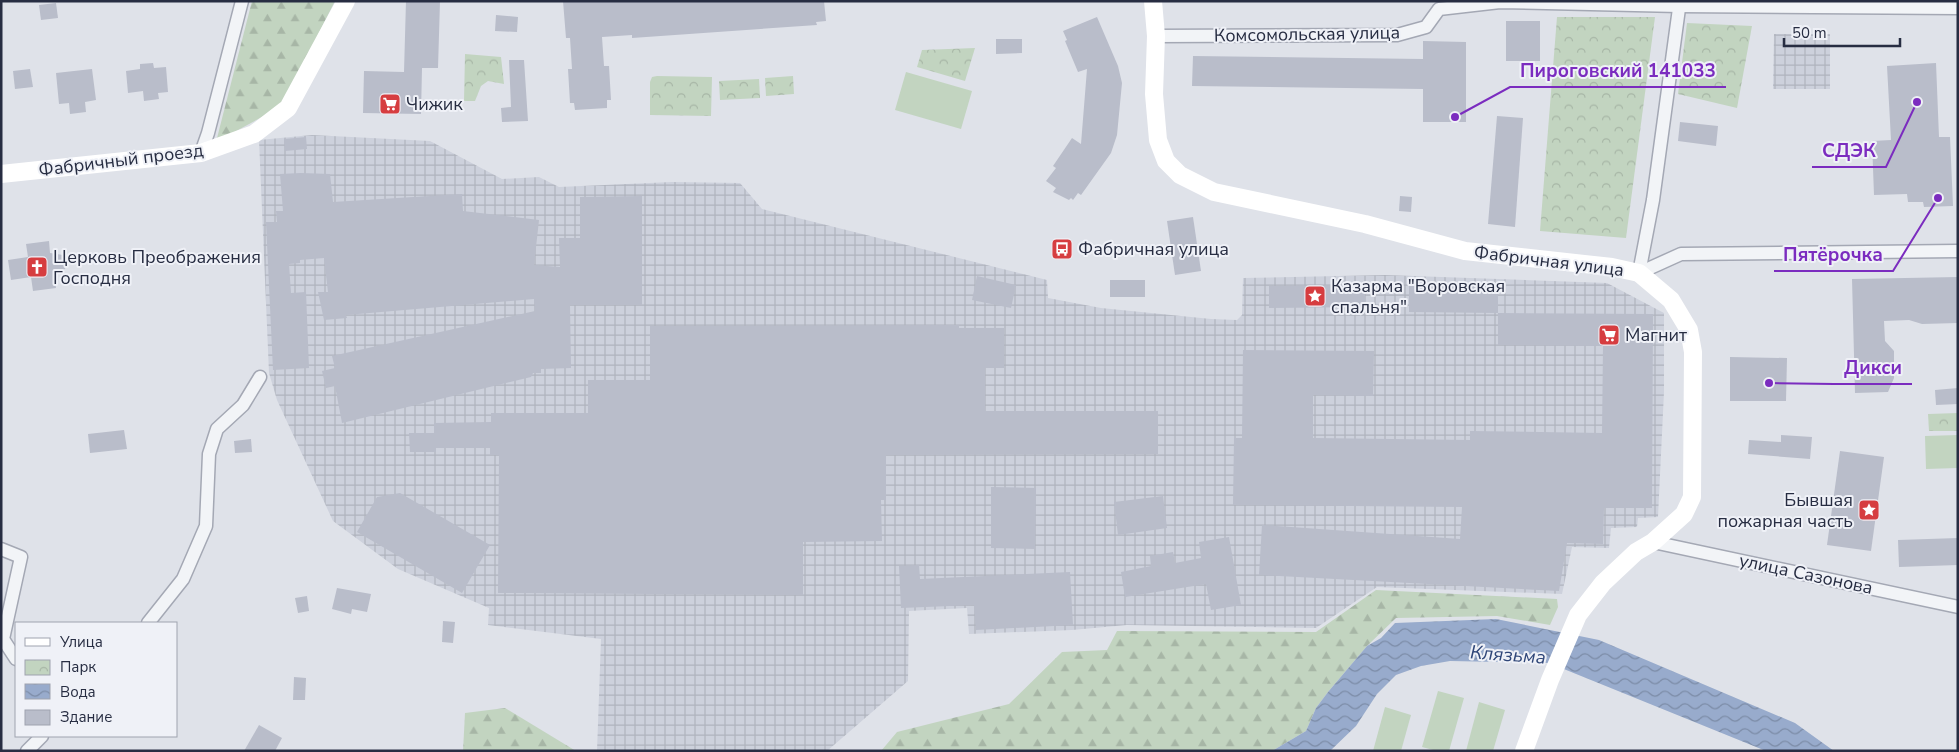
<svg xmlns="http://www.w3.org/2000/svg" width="1959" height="752" font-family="'Nunito Sans',sans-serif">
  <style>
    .industrial { fill: url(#industrial-grid) }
    .grass { fill: #c2d4c0 }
    .forest { fill: url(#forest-firs) }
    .park { fill: url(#park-crowns) }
    .water { fill: url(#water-waves) }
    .building { fill: #b9bdca }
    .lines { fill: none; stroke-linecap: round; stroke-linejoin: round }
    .street-casing { stroke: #a4a8b4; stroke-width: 15 }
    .street { stroke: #f2f4f7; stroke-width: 12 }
    .secondary { stroke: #fff; stroke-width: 18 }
    .labels { text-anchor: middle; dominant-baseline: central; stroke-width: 4; stroke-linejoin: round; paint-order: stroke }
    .street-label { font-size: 18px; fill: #272d42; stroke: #eff1f7 }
    .poi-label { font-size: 18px; fill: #272d42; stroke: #eff1f7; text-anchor: start }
    .water-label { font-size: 19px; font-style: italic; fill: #2f4678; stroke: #eff1f7 }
    .leader { fill: none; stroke: #7b2cbf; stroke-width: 2 }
    .callout-dot { fill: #7b2cbf; stroke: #eff1f7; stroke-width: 2 }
    .callout-label { font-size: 19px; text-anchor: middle; font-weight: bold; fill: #7b2cbf; stroke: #eff1f7; stroke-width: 4; stroke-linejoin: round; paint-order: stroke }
  </style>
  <defs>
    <pattern id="industrial-grid" width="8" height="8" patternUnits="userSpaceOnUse" patternTransform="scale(1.25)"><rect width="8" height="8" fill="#cdd1dc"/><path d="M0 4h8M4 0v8" fill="none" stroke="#b0b4be"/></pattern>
    <pattern id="forest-firs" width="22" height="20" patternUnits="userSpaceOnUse" patternTransform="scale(1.25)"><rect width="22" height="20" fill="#c2d4c0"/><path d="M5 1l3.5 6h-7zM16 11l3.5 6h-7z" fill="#a7b6a6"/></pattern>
    <pattern id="park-crowns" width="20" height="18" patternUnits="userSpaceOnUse" patternTransform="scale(1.25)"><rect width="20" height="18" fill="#c2d4c0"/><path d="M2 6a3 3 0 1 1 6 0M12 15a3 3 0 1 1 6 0" fill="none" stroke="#a7b6a6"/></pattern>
    <pattern id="water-waves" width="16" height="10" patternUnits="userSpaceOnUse" patternTransform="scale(1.25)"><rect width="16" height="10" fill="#98abcc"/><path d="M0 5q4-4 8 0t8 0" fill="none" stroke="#7c8ca7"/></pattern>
  </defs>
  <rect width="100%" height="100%" fill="#dfe2e9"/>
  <g class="industrial">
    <polygon points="1774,34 1830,34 1830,89 1773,89"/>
    <polygon points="312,135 430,141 502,179 539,177 559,187 672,182 740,183 762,209 1047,280 1048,298 1101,308 1211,319 1237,320 1242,315 1243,278 1385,275 1607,283 1664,313 1664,392 1658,517 1638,518 1637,527 1611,528 1609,548 1572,547 1562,594 1377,587 1316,628 1127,625 1072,630 969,634 967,608 909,611 908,681 827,751 597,751 601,639 488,625 489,608 398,569 333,521 277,400 269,373 259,140"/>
  </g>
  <g class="grass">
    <polygon points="906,72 972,91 961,129 895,110"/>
    <polygon points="1958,435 1958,468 1926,469 1925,436"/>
    <polygon points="1438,691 1464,698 1449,751 1437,751 1422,747"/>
    <polygon points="1479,702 1505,710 1493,751 1466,751"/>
    <polygon points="1385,707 1411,715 1401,751 1373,751"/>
  </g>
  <g class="forest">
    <polygon points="252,1 335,1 282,106 216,142"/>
    <polygon points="1376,590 1557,599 1558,607 1550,625 1497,616 1396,618 1367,646 1328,692 1316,708 1306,731 1272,751 881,751 897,732 1009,704 1062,652 1107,650 1117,631 1316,632"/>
    <polygon points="505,708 576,751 463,751 465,713"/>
  </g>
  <g class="park">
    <polygon points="1557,17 1655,17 1626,238 1540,231"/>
    <polygon points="1687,23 1752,26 1737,108 1678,94"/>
    <polygon points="975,48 965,81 917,67 922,50"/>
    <polygon points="465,54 501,57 504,84 488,81 481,86 475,101 464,101"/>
    <polygon points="657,76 712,77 711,116 650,115 650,82 652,77"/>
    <polygon points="793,76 794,94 766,96 765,78"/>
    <polygon points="759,79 760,98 720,100 719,81"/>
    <polygon points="1958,413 1958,431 1929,431 1928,414"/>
  </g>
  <polygon class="water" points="1496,619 1599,640 1795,723 1834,751 1766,751 1549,663 1450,661 1421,666 1396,675 1377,694 1356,726 1330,751 1272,751 1306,731 1316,708 1328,692 1367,646 1381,638 1395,623"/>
  <g class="building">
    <polygon points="406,1 440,1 438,68 422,68 421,114 363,113 364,71 404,72"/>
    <polygon points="563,1 824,1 826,21 816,22 817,25 632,38 632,35 602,37 604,66 609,66 611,100 607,100 607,108 575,110 574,103 570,103 568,69 572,69 570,38 566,38"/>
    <polygon points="56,3 58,18 41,20 39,5"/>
    <polygon points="496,15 518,17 517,32 495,31"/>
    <polygon points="1097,17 1118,66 1122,83 1117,135 1111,153 1081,195 1078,193 1073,200 1071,198 1069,200 1053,192 1056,188 1046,181 1056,168 1053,166 1072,138 1081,144 1087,69 1078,72 1065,41 1067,40 1063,31"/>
    <rect x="1506" y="21" width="34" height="40"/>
    <polygon points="996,39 1022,39 1022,53 996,54"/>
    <polygon points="1423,41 1466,42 1466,122 1423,122 1423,89 1192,86 1193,56 1423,59"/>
    <polygon points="509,60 524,60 528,121 502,122 501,108 511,107"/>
    <polygon points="153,63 154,68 166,67 168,92 158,93 159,99 144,101 143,91 128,93 126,71 140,69 140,64"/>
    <polygon points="1936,63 1939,137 1950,137 1953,206 1924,207 1923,202 1908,202 1907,194 1874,195 1872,141 1891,140 1887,66"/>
    <polygon points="30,69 33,87 15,89 13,71"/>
    <polygon points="92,69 96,100 85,102 86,112 70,114 69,103 59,104 56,73"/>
    <polygon points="1497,116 1523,118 1515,227 1488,224"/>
    <polygon points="1680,122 1718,126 1716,146 1678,141"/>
    <polygon points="306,137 307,149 285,151 284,139"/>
    <polygon points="301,173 330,174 333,202 462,194 463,211 539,220 534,265 560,267 559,238 580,238 580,197 642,196 642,305 570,305 571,368 541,369 541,373 533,373 531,377 342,423 335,386 326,388 322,371 335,368 332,356 535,311 534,299 346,315 347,318 324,320 318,292 328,292 324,258 300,260 300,263 289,264 291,293 306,292 309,368 273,370 266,222 277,222 276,211 283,211 280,174"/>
    <polygon points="1400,196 1412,197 1411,212 1399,211"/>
    <polygon points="1193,217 1201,271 1175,275 1167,221"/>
    <polygon points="49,241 50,253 63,255 67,262 65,269 54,274 56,288 33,291 31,277 11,280 8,260 28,257 26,244"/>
    <polygon points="977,276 1016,285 1011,308 972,300"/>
    <polygon points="1958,277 1958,323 1922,324 1909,320 1884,321 1885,341 1894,351 1894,378 1888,392 1855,393 1852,279"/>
    <rect x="1110" y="280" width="35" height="17"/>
    <polygon points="1409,283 1498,284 1498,313 1409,312"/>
    <polygon points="1365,285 1365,307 1269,308 1269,286"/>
    <polygon points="1498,313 1653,314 1652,508 1604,508 1603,544 1567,543 1559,591 1259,575 1262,525 1460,539 1462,507 1233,505 1234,438 1242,438 1243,350 1374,351 1373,396 1313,395 1313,438 1470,440 1470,431 1602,433 1603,346 1498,345"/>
    <polygon points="959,325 959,328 1004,328 1004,368 985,368 985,411 1158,411 1158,454 886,455 886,500 881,500 882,541 803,542 803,595 498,593 499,455 490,455 490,448 436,448 436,452 410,452 409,433 434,433 434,423 491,422 491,413 588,413 588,380 650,380 650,326"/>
    <polygon points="1730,357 1787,358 1786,401 1730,401"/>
    <polygon points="1958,388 1958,404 1936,405 1935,390"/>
    <polygon points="124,430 127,449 90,453 88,434"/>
    <polygon points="1781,435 1812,437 1810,459 1748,454 1749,440 1781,442"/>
    <polygon points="251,439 252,452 235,453 234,441"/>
    <polygon points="1840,451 1884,457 1871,551 1827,545"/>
    <polygon points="991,487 1036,488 1035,549 991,548"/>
    <polygon points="400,493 490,545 462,593 357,532 377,497"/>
    <polygon points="1163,496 1167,528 1118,535 1114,502"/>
    <polygon points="1229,537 1241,605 1211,610 1206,584 1125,597 1121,572 1151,566 1150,556 1173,552 1175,563 1201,558 1199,542"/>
    <polygon points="1958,538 1958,565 1899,567 1898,540"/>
    <polygon points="919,565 920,579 1070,572 1073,625 976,630 974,605 901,608 899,566"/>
    <polygon points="337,588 371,594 367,612 352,609 351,614 332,609"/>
    <polygon points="307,596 309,611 298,613 295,598"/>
    <polygon points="443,621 455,622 453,643 442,642"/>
    <polygon points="294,677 306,678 305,700 293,700"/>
    <polygon points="259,725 282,738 275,751 244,751"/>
  </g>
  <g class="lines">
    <g class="street-casing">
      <g id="street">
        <polyline points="1156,36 1397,35 1426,27 1439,9 1500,2 1679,6 1958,8"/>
        <polyline points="201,153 208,133 242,1"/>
        <polyline points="1639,273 1681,254 1958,251"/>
        <polyline points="1639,273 1653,200 1680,1"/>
        <polyline points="1653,542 1958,607"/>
        <polyline points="1,549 21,557 3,639 16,659"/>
        <polyline points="148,623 183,579 206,526 209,454 217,429 243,405 260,377"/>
        <polyline points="27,751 42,736"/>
      </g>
    </g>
    <use href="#street" class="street"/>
    <g class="secondary">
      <polyline points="1153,1 1156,36 1154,94 1158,140 1166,161 1180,175 1214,192 1365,224 1465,251 1612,267 1639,273 1671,300 1689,330 1693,352 1692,497 1684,514 1653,542 1636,552 1603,583 1578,615 1550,680 1524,751"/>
      <polyline points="1,174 201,153 254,134 288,108 346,1"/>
    </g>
  </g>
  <defs>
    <g id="supermarket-square" transform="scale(1.125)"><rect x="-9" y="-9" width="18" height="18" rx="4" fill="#d63d40" stroke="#eff1f7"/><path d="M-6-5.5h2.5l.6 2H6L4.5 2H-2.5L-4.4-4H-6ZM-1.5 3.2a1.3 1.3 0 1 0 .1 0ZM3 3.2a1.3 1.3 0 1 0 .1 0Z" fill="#fff"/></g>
    <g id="bus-square" transform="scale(1.125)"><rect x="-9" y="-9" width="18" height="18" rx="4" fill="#d63d40" stroke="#eff1f7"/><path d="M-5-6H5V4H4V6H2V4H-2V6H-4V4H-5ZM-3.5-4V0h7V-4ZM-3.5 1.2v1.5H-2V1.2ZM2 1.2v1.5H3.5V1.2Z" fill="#fff"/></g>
    <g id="church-square" transform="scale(1.125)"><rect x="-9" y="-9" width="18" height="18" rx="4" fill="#d63d40" stroke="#eff1f7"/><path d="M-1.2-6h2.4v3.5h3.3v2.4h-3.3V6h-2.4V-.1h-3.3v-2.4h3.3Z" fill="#fff"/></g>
    <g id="sight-square" transform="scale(1.125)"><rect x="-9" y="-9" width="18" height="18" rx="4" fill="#d63d40" stroke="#eff1f7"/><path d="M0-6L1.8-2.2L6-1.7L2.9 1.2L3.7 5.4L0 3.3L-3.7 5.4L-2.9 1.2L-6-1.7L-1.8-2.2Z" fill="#fff"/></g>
  </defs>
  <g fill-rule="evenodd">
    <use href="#supermarket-square" x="390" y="104"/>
    <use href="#bus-square" x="1062" y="249"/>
    <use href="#church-square" x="37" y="267"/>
    <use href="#sight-square" x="1315" y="296"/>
    <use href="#supermarket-square" x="1609" y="335"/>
    <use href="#sight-square" x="1869" y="510"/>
  </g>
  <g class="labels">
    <g class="street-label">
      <text transform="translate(1307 34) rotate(-1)">Комсомольская улица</text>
      <text transform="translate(121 160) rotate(-7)">Фабричный проезд</text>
      <text transform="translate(1549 261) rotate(7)">Фабричная улица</text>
      <text transform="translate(1806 574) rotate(12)">улица Сазонова</text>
    </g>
    <g class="poi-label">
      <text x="406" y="104">Чижик</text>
      <text x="1078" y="249">Фабричная улица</text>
      <text x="53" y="257">Церковь Преображения<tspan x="53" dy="21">Господня</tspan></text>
      <text x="1331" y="286">Казарма "Воровская<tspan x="1331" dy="21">спальня"</tspan></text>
      <text x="1625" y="335">Магнит</text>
      <text x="1853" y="500" text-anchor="end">Бывшая<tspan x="1853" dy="21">пожарная часть</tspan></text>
    </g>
    <g class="water-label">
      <text transform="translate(1508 655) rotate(4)">Клязьма</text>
    </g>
  </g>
  <path class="leader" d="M1455 117L1510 87H1726M1917 102L1886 167H1812M1938 198L1893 271H1774M1769 383L1834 384H1912"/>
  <g class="callout-dot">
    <circle cx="1455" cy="117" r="5"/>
    <circle cx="1917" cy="102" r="5"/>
    <circle cx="1938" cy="198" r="5"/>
    <circle cx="1769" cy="383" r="5"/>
  </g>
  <g class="callout-label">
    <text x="1618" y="77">Пироговский 141033</text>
    <text x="1849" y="157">СДЭК</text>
    <text x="1833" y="261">Пятёрочка</text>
    <text x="1873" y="374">Дикси</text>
  </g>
  <rect width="1959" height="752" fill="none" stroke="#272d42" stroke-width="5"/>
  <rect x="15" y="622" width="162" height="115" fill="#eff1f7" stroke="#9fa3af"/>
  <rect x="25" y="638" width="25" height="8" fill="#ffffff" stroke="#9fa3af"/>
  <text x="60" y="647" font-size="15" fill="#272d42">Улица</text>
  <rect x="25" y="660" width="25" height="15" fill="url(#park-crowns)" stroke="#9fa3af"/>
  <text x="60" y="672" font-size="15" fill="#272d42">Парк</text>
  <rect x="25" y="684" width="25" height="15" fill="url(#water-waves)" stroke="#9fa3af"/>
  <text x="60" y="697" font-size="15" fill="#272d42">Вода</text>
  <rect x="25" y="710" width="25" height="15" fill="#b9bdca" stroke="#9fa3af"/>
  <text x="60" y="722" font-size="15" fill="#272d42">Здание</text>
  <path d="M1784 38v8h116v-8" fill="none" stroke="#272d42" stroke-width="2.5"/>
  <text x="1792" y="38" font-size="15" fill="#272d42" stroke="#eff1f7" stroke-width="4" paint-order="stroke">50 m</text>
</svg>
